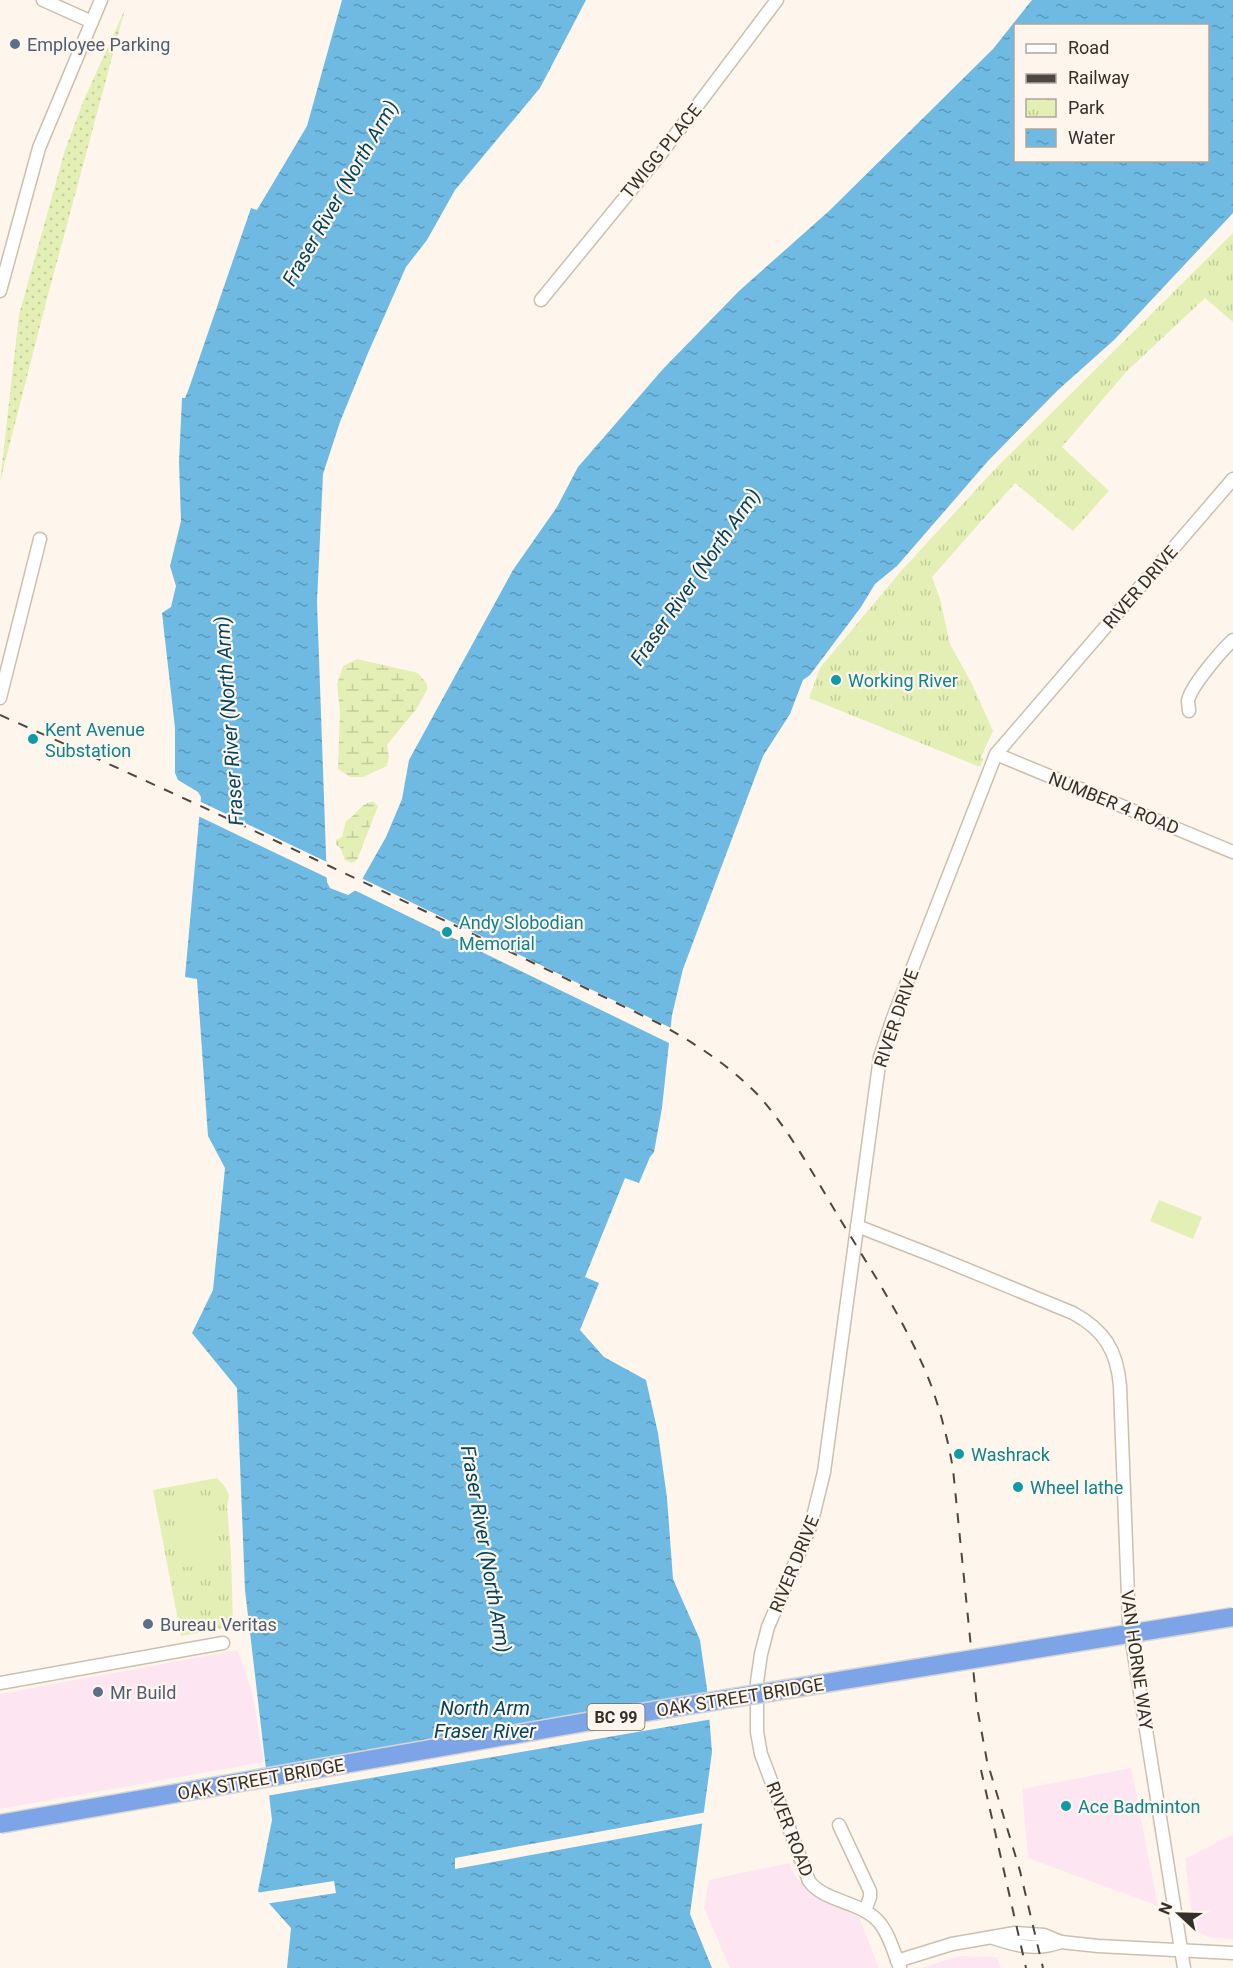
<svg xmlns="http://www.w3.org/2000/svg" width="1233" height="1968" font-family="Roboto,sans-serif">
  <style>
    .commercial { fill: #fde6f2 }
    .grass { fill: url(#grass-dots) }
    .wetland { fill: url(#wetland-marsh) }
    .park { fill: url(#park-tufts) }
    .garden { fill: #e3efb5 }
    .water { fill: url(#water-ripples); fill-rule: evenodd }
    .pier { fill: #fef6ec }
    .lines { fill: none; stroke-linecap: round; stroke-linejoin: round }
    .minor-casing { stroke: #cbbfae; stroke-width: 15 }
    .minor { stroke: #fff; stroke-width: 12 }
    .rail { stroke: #4c4841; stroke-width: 2; stroke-dasharray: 10 10; stroke-linecap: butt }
    .highway-bridge-casing { stroke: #d6d6d4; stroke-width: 21; stroke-linecap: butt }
    .highway-bridge { stroke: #7ea4e8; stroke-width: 18 }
    .service-dot { fill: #5c6f8a; stroke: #fef6ec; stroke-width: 2 }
    .culture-dot { fill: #0f9aa8; stroke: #fef6ec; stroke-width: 2 }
    .labels { text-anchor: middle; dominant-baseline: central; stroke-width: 4.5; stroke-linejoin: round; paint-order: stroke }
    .shield { fill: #fef6ec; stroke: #716b64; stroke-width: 1.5 }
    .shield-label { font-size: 16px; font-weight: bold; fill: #343029 }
    .service-label { font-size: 18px; fill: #4e5e75; stroke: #fef6ec; text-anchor: start }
    .street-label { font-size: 18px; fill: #343029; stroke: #fef6ec }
    .culture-label { font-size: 18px; fill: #0d838f; stroke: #fef6ec; text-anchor: start }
    .water-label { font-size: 20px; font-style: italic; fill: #02445f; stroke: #fef6ec }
  </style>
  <defs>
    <pattern id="grass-dots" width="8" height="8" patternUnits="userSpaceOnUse" patternTransform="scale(1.5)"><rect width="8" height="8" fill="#e3efb5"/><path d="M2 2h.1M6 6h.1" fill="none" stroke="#c3cd9c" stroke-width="1.8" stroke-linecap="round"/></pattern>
    <pattern id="wetland-marsh" width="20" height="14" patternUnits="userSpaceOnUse" patternTransform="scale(1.5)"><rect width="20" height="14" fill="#e3efb5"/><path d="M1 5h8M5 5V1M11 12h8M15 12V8" fill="none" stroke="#c3cd9c"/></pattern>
    <pattern id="park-tufts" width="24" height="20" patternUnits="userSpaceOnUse" patternTransform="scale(1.5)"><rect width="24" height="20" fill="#e3efb5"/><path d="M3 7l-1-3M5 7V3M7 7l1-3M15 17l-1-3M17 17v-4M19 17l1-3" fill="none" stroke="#c3cd9c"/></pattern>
    <pattern id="water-ripples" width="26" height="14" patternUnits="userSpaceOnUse" patternTransform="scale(1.5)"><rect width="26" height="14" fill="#6fbae3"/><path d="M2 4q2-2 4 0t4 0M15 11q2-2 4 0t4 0" fill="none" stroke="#5c98b8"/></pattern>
  </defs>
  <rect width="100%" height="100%" fill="#fef6ec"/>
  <g class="commercial">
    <polygon points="237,1650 252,1691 264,1762 0,1809 0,1694"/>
    <polygon points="1131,1768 1158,1906 1028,1858 1022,1789"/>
    <polygon points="1233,1834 1233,1939 1211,1938 1194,1930 1185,1859"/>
    <polygon points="789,1863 797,1879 859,1917 879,1968 730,1968 704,1908 709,1880"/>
    <polygon points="959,1956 997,1957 1001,1968 922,1968"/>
  </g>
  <polygon class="grass" points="125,9 44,310 0,482 19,315 65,150 83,102"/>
  <g class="wetland">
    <polygon points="357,659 418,673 427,684 427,690 417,708 387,745 389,757 387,766 363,777 350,777 338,769 340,711 337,684 343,666"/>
    <path d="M373 801 378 806 357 860 352 863 345 860 340 847 336 845V840L342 837 346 821C359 813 357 806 373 801Z"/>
  </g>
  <g class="park">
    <polygon points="1233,233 1233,322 1205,298 1127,371 1062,447 1109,491 1073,531 1015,483 932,577 940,599 950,644 972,684 993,731 981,757 983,759 980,767 809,698 820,668 902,570 995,469"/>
    <polygon points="217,1478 226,1488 229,1496 227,1507 231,1555 233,1626 181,1636 153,1490"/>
  </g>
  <g class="garden">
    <polygon points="1159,1200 1202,1217 1193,1239 1150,1221"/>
    <polygon points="210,1501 212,1566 182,1567 180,1502"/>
  </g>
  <path class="water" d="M342 0H586L540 88 455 190 427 240 406 267 368 353 340 422 323 474 317 602 327 882 330 888 348 895 356 890 386 837 402 799 409 760 513 570 557 507 578 467 663 369 739 291 829 211 993 49 1032 0H1233V213L1114 340 1058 390 988 461 897 566 875 584 861 607 810 675 803 680 790 714 763 756 683 969 672 1015 662 1108 654 1152 650 1157 639 1183 625 1178 585 1277 599 1283 580 1330 604 1357 646 1380 658 1433 667 1498 673 1579 700 1640 707 1689 712 1752 690 1914 712 1968H287L291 1928 258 1891 272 1820 245 1590 237 1388 192 1333 213 1290 225 1168 208 1136 197 979 185 977 201 797 198 792 178 780 175 773V728L162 613 171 607 176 586 170 566 181 521 179 462 182 398H185L188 391 251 208 257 210 307 126ZM1016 26H1208V160H1016Z"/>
  <g class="pier">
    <polygon points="197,800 329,863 330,879 196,815"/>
    <polygon points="359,877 673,1029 671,1044 352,889"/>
    <polygon points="711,1694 713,1719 266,1796 263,1771"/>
    <polygon points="707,1812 705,1823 455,1869 455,1858"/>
    <polygon points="334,1881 336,1893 265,1904 256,1893"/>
  </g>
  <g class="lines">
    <g class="minor-casing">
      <g id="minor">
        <polyline points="43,0 92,22"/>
        <polyline points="0,291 39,148 101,0"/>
        <polyline points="541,300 663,151 777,0"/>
        <polyline points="0,698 40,539"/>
        <path d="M1189 711C1189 708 1188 705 1188 701 1190 687 1222 650 1233 640"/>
        <polyline points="996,754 1233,852"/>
        <path d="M857 1226 934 1256 1073 1313C1104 1330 1117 1350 1120 1386L1129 1623 1184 1968"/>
        <polyline points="0,1683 223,1643"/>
        <polyline points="839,1825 870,1891 870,1897 865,1911"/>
        <path d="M993 1938C1017 1946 1036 1951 1061 1942"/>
        <polyline points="897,1961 952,1944 1015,1933 1044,1935 1061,1942 1098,1946 1233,1953"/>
        <path d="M900 1968C894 1953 889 1933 878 1921 860 1901 824 1902 809 1881L761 1754 757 1732V1682L761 1654 768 1627 811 1525 824 1472 880 1057 893 1018 996 754 1233 479"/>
      </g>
    </g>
    <use href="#minor" class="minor"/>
    <g class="rail">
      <path d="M0 715C222 814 441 918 660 1024 696 1044 730 1066 759 1096 790 1131 813 1174 837 1214 870 1269 908 1325 931 1385 941 1413 948 1440 953 1469L977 1707 987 1761 1020 1871 1043 1968"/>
      <polyline points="981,1770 1026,1968"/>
    </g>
    <g class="highway-bridge-casing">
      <polyline id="highway-bridge" points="0,1824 603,1719 1233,1617"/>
    </g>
    <use href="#highway-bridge" class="highway-bridge"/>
  </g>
  <g class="service-dot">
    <circle cx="15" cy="44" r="6"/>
    <circle cx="148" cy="1624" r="6"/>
    <circle cx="98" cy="1692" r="6"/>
  </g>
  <g class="culture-dot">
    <circle cx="836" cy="680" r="6"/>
    <circle cx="33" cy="739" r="6"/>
    <circle cx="447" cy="932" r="6"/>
    <circle cx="959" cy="1454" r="6"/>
    <circle cx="1018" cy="1487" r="6"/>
    <circle cx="1066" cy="1806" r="6"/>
  </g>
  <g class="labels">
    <rect class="shield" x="587.5" y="1704" width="57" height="26" rx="4.5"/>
    <g class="shield-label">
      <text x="616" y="1717">BC 99</text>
    </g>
    <g class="service-label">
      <text x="27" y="44">Employee Parking</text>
      <text x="160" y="1624">Bureau Veritas</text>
      <text x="110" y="1692">Mr Build</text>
    </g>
    <g class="street-label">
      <text transform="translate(661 151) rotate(-51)">TWIGG PLACE</text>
      <text transform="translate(1140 587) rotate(-49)">RIVER DRIVE</text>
      <text transform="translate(1114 803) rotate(22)">NUMBER 4 ROAD</text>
      <text transform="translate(896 1018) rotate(-71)">RIVER DRIVE</text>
      <text transform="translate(794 1564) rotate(-68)">RIVER DRIVE</text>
      <text transform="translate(1137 1660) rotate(82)">VAN HORNE WAY</text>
      <text transform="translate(740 1697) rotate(-9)">OAK STREET BRIDGE</text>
      <text transform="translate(261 1779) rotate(-10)">OAK STREET BRIDGE</text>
      <text transform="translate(790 1829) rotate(69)">RIVER ROAD</text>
    </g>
    <g class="culture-label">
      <text x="848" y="680">Working River</text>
      <text x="45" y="729">Kent Avenue<tspan x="45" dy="21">Substation</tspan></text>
      <text x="459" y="922">Andy Slobodian<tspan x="459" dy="21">Memorial</tspan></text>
      <text x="971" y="1454">Washrack</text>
      <text x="1030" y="1487">Wheel lathe</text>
      <text x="1078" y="1806">Ace Badminton</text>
    </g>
    <g class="water-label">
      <text transform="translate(340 193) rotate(-60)">Fraser River (North Arm)</text>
      <text transform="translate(695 577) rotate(-55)">Fraser River (North Arm)</text>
      <text transform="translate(229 721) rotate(-94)">Fraser River (North Arm)</text>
      <text transform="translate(486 1549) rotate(80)">Fraser River (North Arm)</text>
      <text x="485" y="1708">North Arm<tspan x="485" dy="23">Fraser River</tspan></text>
    </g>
  </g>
  <rect x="1014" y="24" width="195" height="138" fill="#fef6ec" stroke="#ada79e" stroke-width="1.5"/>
  <rect x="1026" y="44" width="30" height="9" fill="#ffffff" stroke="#ada79e" stroke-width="1.5"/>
  <text x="1068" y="54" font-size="18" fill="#343029">Road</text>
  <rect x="1026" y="74" width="30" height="9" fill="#4c4841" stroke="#ada79e" stroke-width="1.5"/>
  <text x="1068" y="84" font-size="18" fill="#343029">Railway</text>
  <rect x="1026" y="99" width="30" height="18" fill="url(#park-tufts)" stroke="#ada79e" stroke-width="1.5"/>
  <text x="1068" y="114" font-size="18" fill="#343029">Park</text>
  <rect x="1026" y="129" width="30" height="18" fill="url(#water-ripples)" stroke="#ada79e" stroke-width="1.5"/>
  <text x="1068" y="144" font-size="18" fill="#343029">Water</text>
  <g transform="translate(1179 1914) rotate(292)" stroke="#fef6ec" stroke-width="4.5" paint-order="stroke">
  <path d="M0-4.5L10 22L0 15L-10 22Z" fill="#343029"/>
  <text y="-9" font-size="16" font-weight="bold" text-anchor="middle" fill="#343029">N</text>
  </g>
</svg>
